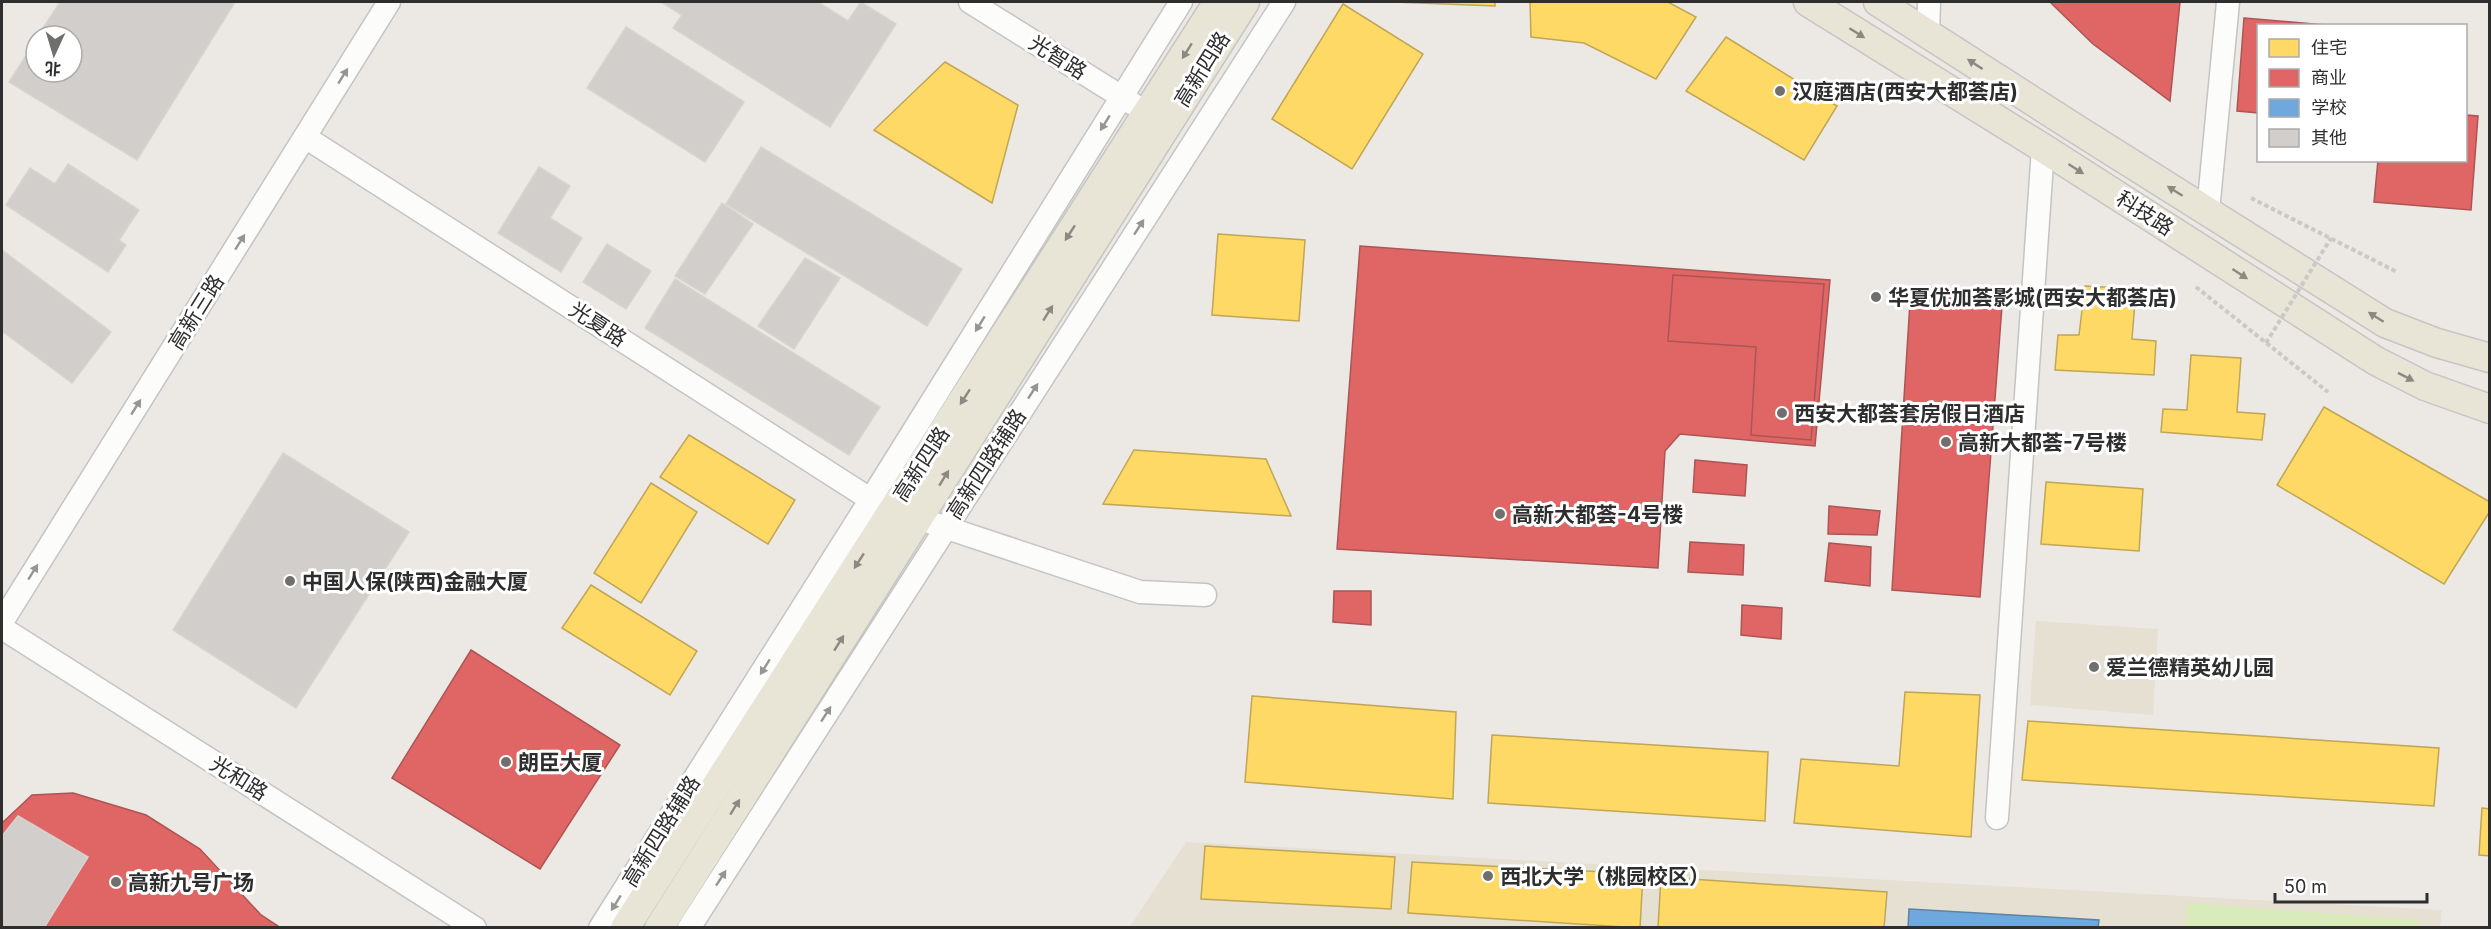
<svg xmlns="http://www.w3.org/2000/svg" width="2491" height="929" font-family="Inter,'Noto Sans SC',sans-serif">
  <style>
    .education { fill: #e6e0d3 }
    .pitch { fill: #d9eabb }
    .homes { fill: #ffd966; stroke: #c0a655; stroke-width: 1.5 }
    .shops { fill: #e06666; stroke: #ab5555; stroke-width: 1.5 }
    .schools { fill: #6fa8dc; stroke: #5c83a8; stroke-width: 1.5 }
    .building { fill: #d1cecb; stroke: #d7d4d0; stroke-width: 1.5 }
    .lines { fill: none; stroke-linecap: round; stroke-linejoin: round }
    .minor-casing { stroke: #c5c4c5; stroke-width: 25 }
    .major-casing { stroke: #c6c5c4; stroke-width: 31 }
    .path { stroke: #c9c9c8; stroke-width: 4; stroke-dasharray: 4.5 3; stroke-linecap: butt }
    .minor { stroke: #fcfcfb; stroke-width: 22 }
    .major { stroke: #e8e4d6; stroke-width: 28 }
    .path-bridge { stroke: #c9c9c8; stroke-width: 4; stroke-dasharray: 4.5 3; stroke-linecap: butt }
    .oneway { fill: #8b8982 }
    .oneway2 { fill: #959594 }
    .poi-dot { fill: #706f6e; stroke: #fff; stroke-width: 2 }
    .labels { text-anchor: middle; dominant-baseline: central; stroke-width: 6; stroke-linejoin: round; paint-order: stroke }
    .street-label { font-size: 21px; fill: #2e2e2e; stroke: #fff }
    .poi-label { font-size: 21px; font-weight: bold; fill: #2e2e2e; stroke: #fff; text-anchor: start }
  </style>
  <rect width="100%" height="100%" fill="#ece8e4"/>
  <g class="education">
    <polygon points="2036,621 2158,629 2153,715 2030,705"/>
    <polygon points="1186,842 2442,910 2440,928 1129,928"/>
  </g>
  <polygon class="pitch" points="2187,903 2418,920 2418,927 2185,927"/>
  <g class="homes">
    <polygon points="1394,2 1495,2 1495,6"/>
    <polygon points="1530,2 1668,2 1696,17 1656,79 1584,43 1531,37"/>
    <polygon points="1343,4 1423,54 1352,169 1272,119"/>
    <polygon points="1726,37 1837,106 1804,160 1686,91"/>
    <polygon points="945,62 1018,105 992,203 874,130"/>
    <polygon points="1218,234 1305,240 1299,321 1212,315"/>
    <polygon points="1364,250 1624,271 1620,342 1359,323"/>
    <polygon points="2085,286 2136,289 2132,339 2156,341 2154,375 2055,370 2058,335 2079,335"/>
    <polygon points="2191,355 2241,358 2237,412 2265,414 2262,440 2161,432 2163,409 2187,410"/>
    <polygon points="2324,407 2490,502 2490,511 2444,584 2277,485"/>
    <polygon points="689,435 795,500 768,544 660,477"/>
    <polygon points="1134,450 1266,459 1291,516 1103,504"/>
    <polygon points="1348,468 1658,483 1652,562 1343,545"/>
    <polygon points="2046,482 2143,489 2139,551 2041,544"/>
    <polygon points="651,483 697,512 641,603 594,573"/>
    <polygon points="591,585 697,651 670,695 562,628"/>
    <polygon points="1905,692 1980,695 1971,837 1794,823 1801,759 1899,766"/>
    <polygon points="1252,696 1456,712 1453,799 1245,782"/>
    <polygon points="2028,721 2439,748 2434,806 2022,780"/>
    <polygon points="1492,735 1768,752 1765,821 1488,803"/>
    <polygon points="2482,808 2490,809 2490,856 2479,855"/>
    <polygon points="1205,846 1395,857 1391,909 1201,899"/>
    <polygon points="1412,862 1643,874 1640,928 1408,913"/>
    <polygon points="1661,877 1887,892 1884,928 1658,928"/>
  </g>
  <g class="shops">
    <polygon points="2050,2 2180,2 2170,101 2093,44"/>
    <polygon points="2244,18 2337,26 2258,26 2258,113 2237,111"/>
    <polygon points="2466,115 2478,116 2471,210 2374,202 2378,160 2466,160"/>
    <polygon points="1360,246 1830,280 1815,446 1680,434 1665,451 1658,568 1337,549"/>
    <polygon points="1673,275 1824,284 1811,440 1751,435 1756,347 1668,341"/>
    <polygon points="1911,286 2003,293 1980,597 1892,590"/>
    <polygon points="1695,460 1747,465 1745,496 1693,492"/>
    <polygon points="1829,506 1880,511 1877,535 1828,534"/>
    <polygon points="1690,542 1744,545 1743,575 1688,572"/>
    <polygon points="1829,543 1871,547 1870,586 1825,581"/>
    <polygon points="1334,591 1371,591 1371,625 1333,622"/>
    <polygon points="1742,605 1782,608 1781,639 1741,635"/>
    <polygon points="471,650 620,745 540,869 392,778"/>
    <polygon points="73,793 146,815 200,849 261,915 281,928 2,928 2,823 32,795"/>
  </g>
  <polygon class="schools" points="1909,909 2099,920 2098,928 1908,928"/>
  <g class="building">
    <polygon points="60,2 235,2 137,160 9,82 36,40 36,72 72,72 72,36 38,36"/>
    <polygon points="661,2 818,2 848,21 861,2 896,24 830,127 673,28 682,15"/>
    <polygon points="626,27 744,102 705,162 587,88"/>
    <polygon points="761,147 962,269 927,326 726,204"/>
    <polygon points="68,164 139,210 119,240 126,245 108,272 6,205 30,168 55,184"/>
    <polygon points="539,167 570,186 550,218 582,238 561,272 498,233"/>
    <polygon points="722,203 753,224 705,294 675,276"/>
    <polygon points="607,244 651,271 626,309 583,282"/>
    <polygon points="2,250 111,332 72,383 2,331"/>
    <polygon points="805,258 840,278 794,349 758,326"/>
    <polygon points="675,279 880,407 849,455 645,328"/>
    <polygon points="283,453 409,532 296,708 173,630"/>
    <polygon points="18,816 88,857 44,928 2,928 2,836"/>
  </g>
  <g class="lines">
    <g class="minor-casing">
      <g id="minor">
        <polyline points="970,2 1133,104"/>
        <polyline points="1928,34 1929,2"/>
        <polyline points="305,137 884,508"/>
        <polyline points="2208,211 2228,2"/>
        <polyline points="932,523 1140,592 1205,595"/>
        <polyline points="2,622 389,2"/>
        <polyline points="2,628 475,928"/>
        <polyline points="1997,818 2043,148"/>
        <polyline points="600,928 871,499 1181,2"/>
        <polyline points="689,928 1284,2"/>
      </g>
    </g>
    <g class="major-casing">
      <g id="major">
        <polyline points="1808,2 2043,148 2376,361 2425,386 2490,409"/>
        <polyline points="1878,2 2070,125 2385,323 2437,343 2490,358"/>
        <polyline points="625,928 1218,2"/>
        <polyline points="659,928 1245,2"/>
      </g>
    </g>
    <g class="path">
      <polyline points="2251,198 2397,272"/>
      <polyline points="2196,287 2328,392"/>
    </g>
    <use href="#minor" class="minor"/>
    <use href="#major" class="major"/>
    <polyline class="path-bridge" points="2266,343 2331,238"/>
  </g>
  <defs><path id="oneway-solid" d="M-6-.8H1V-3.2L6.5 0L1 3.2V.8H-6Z" transform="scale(1.5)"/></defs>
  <g class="oneway">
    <use href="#oneway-solid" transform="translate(1857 33) rotate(32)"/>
    <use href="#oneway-solid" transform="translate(1187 51) rotate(122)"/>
    <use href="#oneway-solid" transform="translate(1975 64) rotate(-147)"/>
    <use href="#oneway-solid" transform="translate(2076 169) rotate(33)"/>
    <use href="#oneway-solid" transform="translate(2175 191) rotate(-148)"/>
    <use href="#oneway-solid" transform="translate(1070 233) rotate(123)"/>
    <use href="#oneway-solid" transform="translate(2240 274) rotate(33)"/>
    <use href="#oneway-solid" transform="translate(1048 313) rotate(-58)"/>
    <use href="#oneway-solid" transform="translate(2376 317) rotate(-148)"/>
    <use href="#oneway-solid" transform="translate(2406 377) rotate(27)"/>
    <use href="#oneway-solid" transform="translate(965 397) rotate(123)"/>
    <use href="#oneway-solid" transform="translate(944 478) rotate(-58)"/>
    <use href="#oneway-solid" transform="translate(859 561) rotate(123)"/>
    <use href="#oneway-solid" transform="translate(839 643) rotate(-58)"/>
    <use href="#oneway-solid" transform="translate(735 807) rotate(-58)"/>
  </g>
  <g class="oneway2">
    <use href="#oneway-solid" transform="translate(343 76) rotate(-58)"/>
    <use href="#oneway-solid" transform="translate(1105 123) rotate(122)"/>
    <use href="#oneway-solid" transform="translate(1139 227) rotate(-57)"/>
    <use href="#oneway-solid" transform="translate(240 242) rotate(-58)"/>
    <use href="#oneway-solid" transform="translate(980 324) rotate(122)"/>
    <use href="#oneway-solid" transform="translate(1033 391) rotate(-57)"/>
    <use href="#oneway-solid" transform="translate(136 407) rotate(-58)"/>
    <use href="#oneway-solid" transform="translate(33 572) rotate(-58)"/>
    <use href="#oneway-solid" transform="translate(765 667) rotate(122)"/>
    <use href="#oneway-solid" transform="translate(826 714) rotate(-57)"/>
    <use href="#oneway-solid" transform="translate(721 878) rotate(-57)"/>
    <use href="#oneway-solid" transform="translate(616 903) rotate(122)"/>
  </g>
  <g class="poi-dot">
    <circle cx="1780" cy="91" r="6"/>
    <circle cx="1876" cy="297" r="6"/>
    <circle cx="1782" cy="413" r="6"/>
    <circle cx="1946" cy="442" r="6"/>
    <circle cx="1500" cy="514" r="6"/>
    <circle cx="290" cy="581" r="6"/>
    <circle cx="2094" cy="667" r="6"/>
    <circle cx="506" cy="762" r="6"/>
    <circle cx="1488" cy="876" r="6"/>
    <circle cx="116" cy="882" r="6"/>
  </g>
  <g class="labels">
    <g class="street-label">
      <text transform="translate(1058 57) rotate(32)">光智路</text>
      <text transform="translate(1202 69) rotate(-58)">高新四路</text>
      <text transform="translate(2145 213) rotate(33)">科技路</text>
      <text transform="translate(196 312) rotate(-58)">高新三路</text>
      <text transform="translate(598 324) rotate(33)">光夏路</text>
      <text transform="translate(921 464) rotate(-57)">高新四路</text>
      <text transform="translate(986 464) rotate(-57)">高新四路辅路</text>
      <text transform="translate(239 778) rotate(32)">光和路</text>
      <text transform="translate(661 831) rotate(-58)">高新四路辅路</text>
    </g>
    <g class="poi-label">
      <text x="1792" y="91">汉庭酒店(西安大都荟店)</text>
      <text x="1888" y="297">华夏优加荟影城(西安大都荟店)</text>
      <text x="1794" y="413">西安大都荟套房假日酒店</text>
      <text x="1958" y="442">高新大都荟-7号楼</text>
      <text x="1512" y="514">高新大都荟-4号楼</text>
      <text x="302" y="581">中国人保(陕西)金融大厦</text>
      <text x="2106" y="667">爱兰德精英幼儿园</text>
      <text x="518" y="762">朗臣大厦</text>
      <text x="1500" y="876">西北大学（桃园校区）</text>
      <text x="128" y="882">高新九号广场</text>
    </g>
  </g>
  <rect width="2491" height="929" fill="none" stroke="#2e2e2e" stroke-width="6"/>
  <rect x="2257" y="24" width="210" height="138" fill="#ffffff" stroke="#ababab" stroke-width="1.5"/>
  <rect x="2269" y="39" width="30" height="18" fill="#ffd966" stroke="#ababab" stroke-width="1.5"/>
  <text x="2311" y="54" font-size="18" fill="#2e2e2e">住宅</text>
  <rect x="2269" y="69" width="30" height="18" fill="#e06666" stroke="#ababab" stroke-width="1.5"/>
  <text x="2311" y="84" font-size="18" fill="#2e2e2e">商业</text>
  <rect x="2269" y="99" width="30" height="18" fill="#6fa8dc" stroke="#ababab" stroke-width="1.5"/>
  <text x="2311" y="114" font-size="18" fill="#2e2e2e">学校</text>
  <rect x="2269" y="129" width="30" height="18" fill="#d1cecb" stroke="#ababab" stroke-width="1.5"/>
  <text x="2311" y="144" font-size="18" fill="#2e2e2e">其他</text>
  <g transform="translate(54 54) rotate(184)"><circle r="28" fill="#ffffff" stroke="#ababab" stroke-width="1.5"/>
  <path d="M0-4.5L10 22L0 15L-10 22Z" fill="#706f6e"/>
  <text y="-9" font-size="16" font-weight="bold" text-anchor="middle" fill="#2e2e2e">北</text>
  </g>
  <path d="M2275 893v9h152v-9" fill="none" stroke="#2e2e2e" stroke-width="3"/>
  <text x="2284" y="893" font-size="18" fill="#2e2e2e" stroke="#ffffff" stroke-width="4.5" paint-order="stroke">50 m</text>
</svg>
